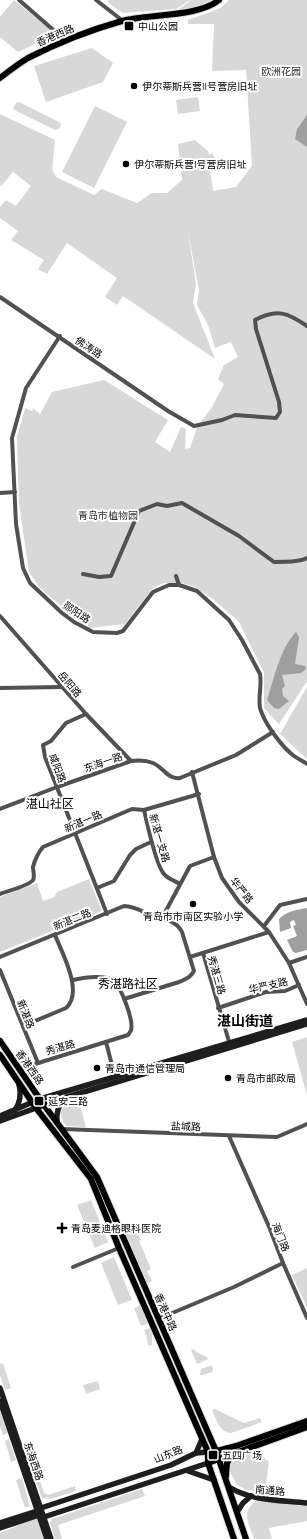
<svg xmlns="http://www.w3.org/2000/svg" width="307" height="1539" font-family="Barlow,'Noto Sans SC',sans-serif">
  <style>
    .green { fill: #d8d8d8 }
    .water { fill: #9f9f9f }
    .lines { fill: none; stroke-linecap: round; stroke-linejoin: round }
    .primary-casing { stroke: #dbdbdb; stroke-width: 8 }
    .street { stroke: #515151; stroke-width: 4 }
    .secondary { stroke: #1e1e1e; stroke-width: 5.5 }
    .primary { stroke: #000; stroke-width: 6 }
    .poi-dot { fill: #000; stroke: #fff; stroke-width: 1.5 }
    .labels { text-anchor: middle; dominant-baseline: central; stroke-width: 4; stroke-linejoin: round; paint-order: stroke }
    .poi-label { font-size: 10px; fill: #000; stroke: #fff; text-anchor: start }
    .street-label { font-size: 10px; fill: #000; stroke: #fff }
    .park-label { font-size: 10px; fill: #2f2f2f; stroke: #fff }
    .quarter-label { font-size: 12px; fill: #000; stroke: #fff }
    .district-label { font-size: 14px; font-weight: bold; fill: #000; stroke: #fff }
  </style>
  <rect width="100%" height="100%" fill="#fff"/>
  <g class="green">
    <polygon points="14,0 56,34 18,52 0,37 0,17"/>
    <polygon points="109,0 190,0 176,9 123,13 107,2"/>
    <polygon points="191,0 212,0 199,7 150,16 150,13 178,10"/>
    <polygon points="229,0 307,0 307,681 279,724 264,708 264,673 239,622 214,600 195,587 181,583 163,583 153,588 125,624 91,628 66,610 39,587 29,572 19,504 17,437 25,408 32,411 33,408 40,414 52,392 104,380 168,420 155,442 170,452 181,427 186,429 185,449 190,448 197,427 212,407 224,384 218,379 224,365 238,357 231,342 215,348 208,325 197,305 199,290 187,227 196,283 193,303 215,359 123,296 117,305 105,297 117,278 67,243 47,274 38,269 44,260 11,240 18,231 0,218 0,207 6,200 16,206 31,186 13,172 2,185 0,186 0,114 55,140 52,170 56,177 94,195 102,189 137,203 152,193 167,193 182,180 178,144 195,140 208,151 209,155 212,153 220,166 212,171 210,169 213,191 236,187 252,166 246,70 212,71 214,24 188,24 188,20 221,8"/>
    <polygon points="92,48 113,63 103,82 46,102 34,66"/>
    <polygon points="198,97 200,111 178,114 176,100"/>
    <polygon points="19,102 59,122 61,124 60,128 55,130 16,111 13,108 16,103"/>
    <polygon points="95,106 127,122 94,188 62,172"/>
    <polygon points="307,687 307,759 280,734"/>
    <polygon points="89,879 102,911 0,952 0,897 37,883 43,901 54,897 57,892"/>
    <polygon points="307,1037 307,1095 292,1042"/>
    <path d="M78 1099 86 1127 66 1126C55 1111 63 1104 78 1099Z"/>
    <polygon points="91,1200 108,1242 95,1248 77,1205"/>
    <polygon points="133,1223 141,1240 139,1241 151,1269 147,1271 152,1281 147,1283 123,1227"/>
    <polygon points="114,1257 132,1300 118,1305 101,1263"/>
    <polygon points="307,1268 307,1307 292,1275"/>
    <polygon points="141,1305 148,1323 141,1326 134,1308"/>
    <polygon points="150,1328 152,1335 152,1345 149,1346 144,1330"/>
    <polygon points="194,1349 196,1352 207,1357 208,1359 197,1364 191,1350"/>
    <polygon points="3,1363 11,1388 5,1390 0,1375 0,1364"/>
    <polygon points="209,1366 212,1366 213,1369 212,1372 203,1375 200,1375 201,1369"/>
    <polygon points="98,1381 100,1389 86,1394 83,1385"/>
    <path d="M215 1409 244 1423 260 1418 262 1422 231 1433C219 1432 217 1420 212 1410Z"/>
    <polygon points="0,1411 8,1433 3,1435 0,1426"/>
    <polygon points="9,1439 16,1460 11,1462 5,1441"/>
    <path d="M256 1451 269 1462 265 1492 247 1490 237 1485C235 1480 231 1475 230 1470 226 1458 248 1454 256 1451Z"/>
    <polygon points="37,1471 44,1493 48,1495 75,1486 76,1491 51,1499 42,1498 32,1472"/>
    <polygon points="22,1478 30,1506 25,1508 16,1480"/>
    <polygon points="142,1489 145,1496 58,1525 62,1539 55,1539 50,1523 52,1519"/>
    <path d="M257 1500 307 1506V1521L269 1528 272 1539H254C249 1523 240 1512 257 1500Z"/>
    <polygon points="38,1517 45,1539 0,1539 0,1533"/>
  </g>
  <g class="water">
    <polygon points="307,115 307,147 295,139 297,129"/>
    <path d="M296 632 299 637 295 664 305 666 306 669 301 673 282 675 285 686 282 689 283 696 289 701 279 709 274 708 267 700C274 679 280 648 296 632Z"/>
    <path d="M307 908V950L296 953 293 952 287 940 297 936 293 926 296 925 294 920 290 922 291 928 280 932 279 919C287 911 296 910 307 908Z"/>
  </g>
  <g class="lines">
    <g class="primary-casing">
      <g id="primary">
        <path d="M0 78C9 71 18 64 28 58 57 43 90 30 122 21 147 14 199 17 219 0"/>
        <polyline points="0,1041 44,1105 97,1177 216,1451 246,1539"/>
        <polyline points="0,1055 36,1108 91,1179 119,1248 208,1452 208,1463 234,1539"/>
        <polyline points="213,1452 236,1446 307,1421"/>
        <polyline points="208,1463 307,1427"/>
        <polyline points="226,1476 227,1463 232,1455"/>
      </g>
    </g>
    <g class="street">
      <polyline points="19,0 66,41"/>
      <polyline points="96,0 123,21"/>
      <path d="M0 297 168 411 194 426 222 420 235 415 276 418 280 412 279 402 256 329 255 320C277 308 288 313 307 326"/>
      <path d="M60 336 26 388 12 438 16 524 23 568 30 583 62 613 74 622 93 632 117 633 123 631 153 592 169 585H179L197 591 229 620 242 640 260 674C262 685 258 697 260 708 264 723 282 747 294 756 298 759 303 761 307 764"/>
      <polyline points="0,493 15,492"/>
      <path d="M83 574 99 577 111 576 139 511 157 504 167 506 182 503 239 536 274 562C286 561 297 563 307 558"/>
      <polyline points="176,576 179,585"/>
      <polyline points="0,616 86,714 131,761"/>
      <polyline points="0,688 62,687"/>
      <polyline points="86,714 66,723 51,741 43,745 45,757 107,914"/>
      <polyline points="192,772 214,857 222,878 239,902 269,932 289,963 307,1004"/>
      <path d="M0 809 57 787 131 761C138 760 146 760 153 763 163 767 168 780 180 778L236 755 273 732"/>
      <path d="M144 810C147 823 156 866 164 874 168 879 175 881 180 884"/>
      <polyline points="97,888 114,881 130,855 136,849 151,842"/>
      <path d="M0 894C7 891 29 886 33 880 35 876 33 871 33 867 35 859 38 853 43 847L132 809 144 810 199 794"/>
      <polyline points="162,918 190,866 214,857"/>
      <polyline points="264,926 280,905 307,899"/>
      <polyline points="203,953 230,1045"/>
      <path d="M0 957 124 906C133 906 140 910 148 914 160 919 176 919 182 932L194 971C190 978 186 979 179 982L124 999"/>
      <polyline points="190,957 269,932"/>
      <polyline points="289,963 307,957"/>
      <polyline points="0,970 38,1063"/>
      <polyline points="218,1008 266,992 285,991 299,985"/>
      <path d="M23 1026 66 1008C84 992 62 953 55 935"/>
      <polyline points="106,1042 115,1077"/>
      <path d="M19 1069 128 1035C128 1035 131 1031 131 1030 134 1020 121 988 114 980 101 975 86 977 73 980"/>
      <polyline points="62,1129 277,1137 307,1124"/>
      <polyline points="283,1263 307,1318"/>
      <polyline points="73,1267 119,1248"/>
      <polyline points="158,1319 234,1287 283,1263 270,1229 229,1136"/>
    </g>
    <g class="secondary">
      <path d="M15 1110C21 1102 21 1093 19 1084"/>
      <polyline points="0,1116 40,1099 307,1020"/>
      <polyline points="0,1121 64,1098 307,1024"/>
      <path d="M57 1123C56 1113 58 1107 64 1098"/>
      <polyline points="0,1388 51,1539"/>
      <polyline points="0,1401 47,1539"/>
      <polyline points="196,1453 202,1439"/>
      <polyline points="188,1471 214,1480"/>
      <path d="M229 1487C251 1501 281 1500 307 1503"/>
      <polyline points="237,1512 243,1503 251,1496"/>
      <polyline points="0,1523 37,1511 41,1508 171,1465 196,1453 208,1452"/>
      <polyline points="0,1528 39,1515 44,1517 208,1463"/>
    </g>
    <use href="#primary" class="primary"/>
  </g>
  <g class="poi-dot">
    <rect x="124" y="21" width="10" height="10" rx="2"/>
    <circle cx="134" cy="86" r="4"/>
    <circle cx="126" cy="164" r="4"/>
    <circle cx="193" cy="904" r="4"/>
    <circle cx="97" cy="1068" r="4"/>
    <circle cx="228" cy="1078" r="4"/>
    <rect x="34" y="1096" width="10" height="10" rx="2"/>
    <path d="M60 1222h4v4h4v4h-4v4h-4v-4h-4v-4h4z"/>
    <rect x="208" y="1450" width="10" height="10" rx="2"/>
  </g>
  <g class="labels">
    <g class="poi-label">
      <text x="138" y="26">中山公园</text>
      <text x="142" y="86">伊尔蒂斯兵营II号营房旧址</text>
      <text x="134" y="164">伊尔蒂斯兵营I号营房旧址</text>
      <text x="193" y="916" text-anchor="middle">青岛市市南区实验小学</text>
      <text x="105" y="1068">青岛市通信管理局</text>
      <text x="236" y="1078">青岛市邮政局</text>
      <text x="48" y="1101">延安三路</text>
      <text x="71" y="1228">青岛麦迪格眼科医院</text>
      <text x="222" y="1455">五四广场</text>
    </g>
    <g class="street-label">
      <text transform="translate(55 35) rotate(-23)">香港西路</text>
      <text transform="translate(89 347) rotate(34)">佛涛路</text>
      <text transform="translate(77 612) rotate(34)">郧阳路</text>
      <text transform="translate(70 684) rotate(49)">岳阳路</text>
      <text transform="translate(103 762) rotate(-19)">东海一路</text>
      <text transform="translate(58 768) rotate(70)">咸阳路</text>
      <text transform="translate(83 821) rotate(-23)">新湛一路</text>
      <text transform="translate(160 838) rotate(74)">新湛一支路</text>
      <text transform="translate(242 890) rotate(52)">华严路</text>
      <text transform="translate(72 919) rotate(-22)">新湛二路</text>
      <text transform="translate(217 975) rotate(74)">秀湛三路</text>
      <text transform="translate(268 985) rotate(-13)">华严支路</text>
      <text transform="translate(26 1014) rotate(68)">新湛路</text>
      <text transform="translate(60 1047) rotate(-16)">秀湛路</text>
      <text transform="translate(30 1067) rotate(55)">香港西路</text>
      <text transform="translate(186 1126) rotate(2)">盐城路</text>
      <text transform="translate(281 1237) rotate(68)">海门路</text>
      <text transform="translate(166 1312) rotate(66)">香港中路</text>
      <text transform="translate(168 1454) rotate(-22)">山东路</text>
      <text transform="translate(34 1461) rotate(71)">东海西路</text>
      <text transform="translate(270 1490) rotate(5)">南通路</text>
    </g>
    <g class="park-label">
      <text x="281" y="71">欧洲花园</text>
      <text x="108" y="515">青岛市植物园</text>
    </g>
    <g class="quarter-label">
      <text x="50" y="803">湛山社区</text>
      <text x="128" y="983">秀湛路社区</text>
    </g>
    <g class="district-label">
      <text x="245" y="1020">湛山街道</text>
    </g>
  </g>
</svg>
